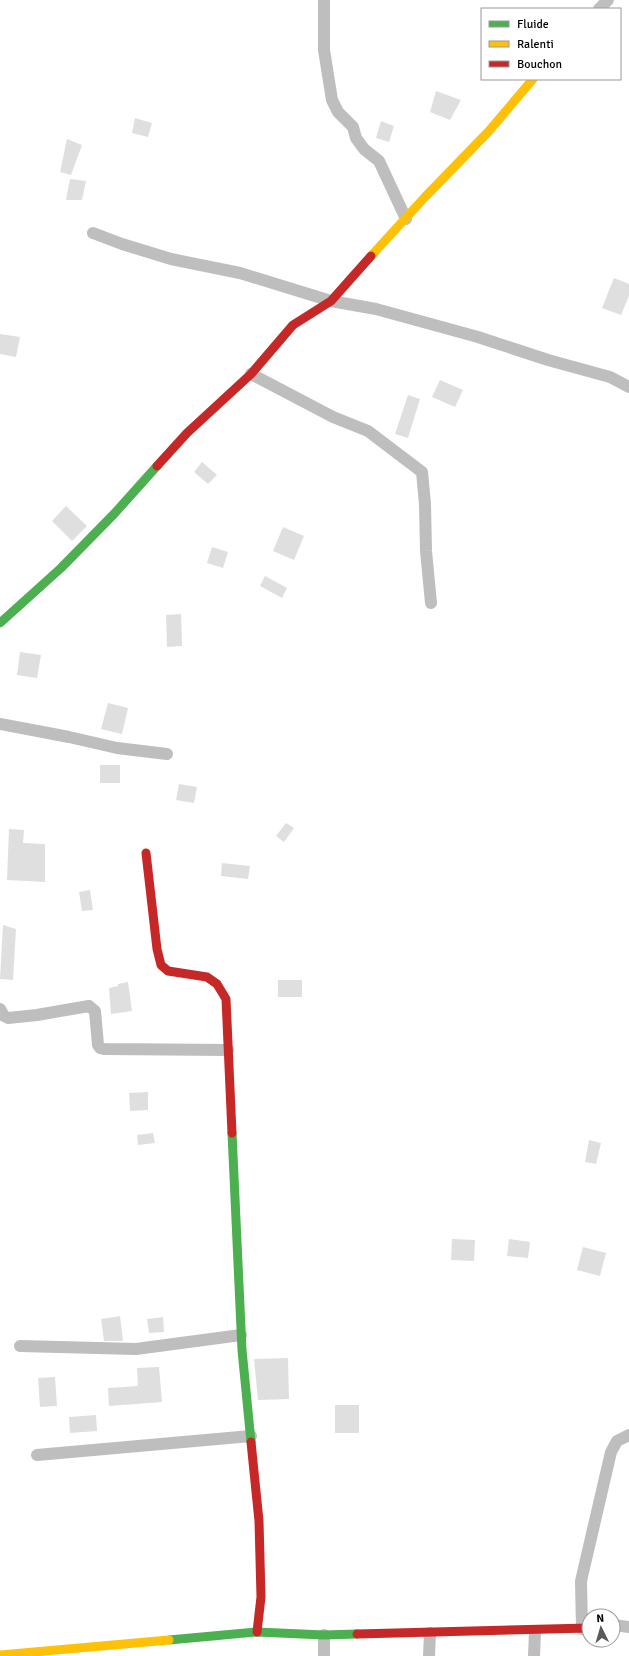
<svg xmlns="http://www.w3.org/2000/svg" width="629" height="1656" font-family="Signika,sans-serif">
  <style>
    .building { fill: #dfdfdf }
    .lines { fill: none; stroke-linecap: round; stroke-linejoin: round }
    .street { stroke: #bebebe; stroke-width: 12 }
    .fast { stroke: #4caf50; stroke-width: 9 }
    .slow { stroke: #ffc107; stroke-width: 9 }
    .jam { stroke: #c62828; stroke-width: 9 }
  </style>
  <rect width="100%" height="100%" fill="#fff"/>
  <g class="building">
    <polygon points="436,91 461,100 450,120 430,112"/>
    <polygon points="135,118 152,123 148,137 132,133"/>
    <polygon points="381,121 394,126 389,142 376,138"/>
    <polygon points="67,139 82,145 71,175 60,172"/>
    <polygon points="70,179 86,181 82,200 66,200"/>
    <polygon points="614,278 629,284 629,296 621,315 602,308"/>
    <polygon points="0,334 20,337 16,357 0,354"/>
    <polygon points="440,380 463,390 455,407 432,397"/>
    <polygon points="408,395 420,399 408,438 395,434"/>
    <polygon points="202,462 217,475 208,484 194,472"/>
    <polygon points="66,506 87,526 72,541 52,521"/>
    <polygon points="283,527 304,536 294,560 273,551"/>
    <polygon points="212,547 228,552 223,568 207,563"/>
    <polygon points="265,576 287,588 282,598 260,586"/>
    <polygon points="181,614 182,646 167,647 166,615"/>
    <polygon points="20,652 41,655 37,678 17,675"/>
    <polygon points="108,703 128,708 122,734 101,729"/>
    <rect x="100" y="765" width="20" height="18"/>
    <polygon points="179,784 197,787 194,803 176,800"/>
    <polygon points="286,823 294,828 284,842 276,836"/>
    <polygon points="9,829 24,830 23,843 45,844 45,882 7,880"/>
    <polygon points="222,863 250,866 248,879 221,876"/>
    <polygon points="90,890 93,910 82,911 79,892"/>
    <polygon points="3,925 16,929 13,980 0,979"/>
    <rect x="278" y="980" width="24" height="17"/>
    <polygon points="128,982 132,1011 111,1014 109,988 118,986 118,984"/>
    <polygon points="148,1092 148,1110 130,1111 129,1093"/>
    <polygon points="153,1133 155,1143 138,1145 137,1135"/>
    <polygon points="589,1140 601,1143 596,1164 585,1162"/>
    <polygon points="452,1239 475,1240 474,1261 451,1260"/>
    <polygon points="509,1239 530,1242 528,1258 507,1256"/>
    <polygon points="583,1247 606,1253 600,1276 577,1270"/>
    <polygon points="120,1316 123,1341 104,1341 101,1319"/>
    <polygon points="163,1317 164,1332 149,1333 147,1319"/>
    <polygon points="288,1358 289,1399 258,1400 254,1359"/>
    <polygon points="159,1367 162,1402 109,1406 108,1388 138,1386 137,1368"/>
    <polygon points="55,1377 57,1406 40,1407 38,1378"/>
    <rect x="335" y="1405" width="24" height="28"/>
    <polygon points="96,1415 97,1431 70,1433 69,1417"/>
  </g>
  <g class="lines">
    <g class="street">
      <polyline points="324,0 324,50 332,100 338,112 353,127 356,138 364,149 379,161 406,219"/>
      <polyline points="599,9 608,0"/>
      <polyline points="93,233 122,244 171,259 240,273 331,301 376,309 478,337 548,360 610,377 629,387"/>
      <polyline points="251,374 333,417 368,431 422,472 425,504 426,551 431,603"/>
      <polyline points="0,724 69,737 117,748 167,754"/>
      <polyline points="0,1009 4,1016 8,1018 37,1015 89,1006 95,1011 98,1045 100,1048 104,1049 228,1050"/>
      <polyline points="20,1346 136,1349 241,1335"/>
      <polyline points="37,1455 251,1436"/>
      <polyline points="613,1625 629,1627"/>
      <polyline points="582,1629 581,1581 611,1452 617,1441 629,1435"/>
      <polyline points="324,1635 324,1656"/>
      <polyline points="429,1656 430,1633"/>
      <polyline points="534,1656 535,1631"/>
    </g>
    <g class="fast">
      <polyline points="0,623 61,568 114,514 157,466"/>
      <polyline points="232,1133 242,1350 251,1442"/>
      <polyline points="169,1640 257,1632 324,1635 357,1634"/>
    </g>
    <g class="slow">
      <polyline points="371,256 425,197 489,131 533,79"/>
      <polyline points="0,1655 169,1640"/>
    </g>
    <g class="jam">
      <polyline points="157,466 187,433 251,374 293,325 331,301 371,256"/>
      <polyline points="146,853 157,949 161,965 168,971 207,977 217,984 226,999 232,1133"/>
      <polyline points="251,1442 259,1521 261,1597 257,1632"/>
      <polyline points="357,1634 589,1628"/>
    </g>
  </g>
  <rect x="481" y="8" width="140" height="72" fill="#ffffff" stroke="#999999"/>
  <rect x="489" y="21" width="20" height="6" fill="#4caf50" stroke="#999999"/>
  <text x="517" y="28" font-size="12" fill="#000000">Fluide</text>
  <rect x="489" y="41" width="20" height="6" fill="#ffc107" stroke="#999999"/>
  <text x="517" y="48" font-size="12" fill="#000000">Ralenti</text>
  <rect x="489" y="61" width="20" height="6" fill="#c62828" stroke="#999999"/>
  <text x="517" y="68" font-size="12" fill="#000000">Bouchon</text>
  <g transform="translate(601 1628) rotate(355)"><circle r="19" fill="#ffffff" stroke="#999999"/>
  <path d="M0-3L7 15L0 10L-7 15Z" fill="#595959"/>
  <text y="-6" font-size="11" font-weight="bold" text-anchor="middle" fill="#000000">N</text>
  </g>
</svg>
